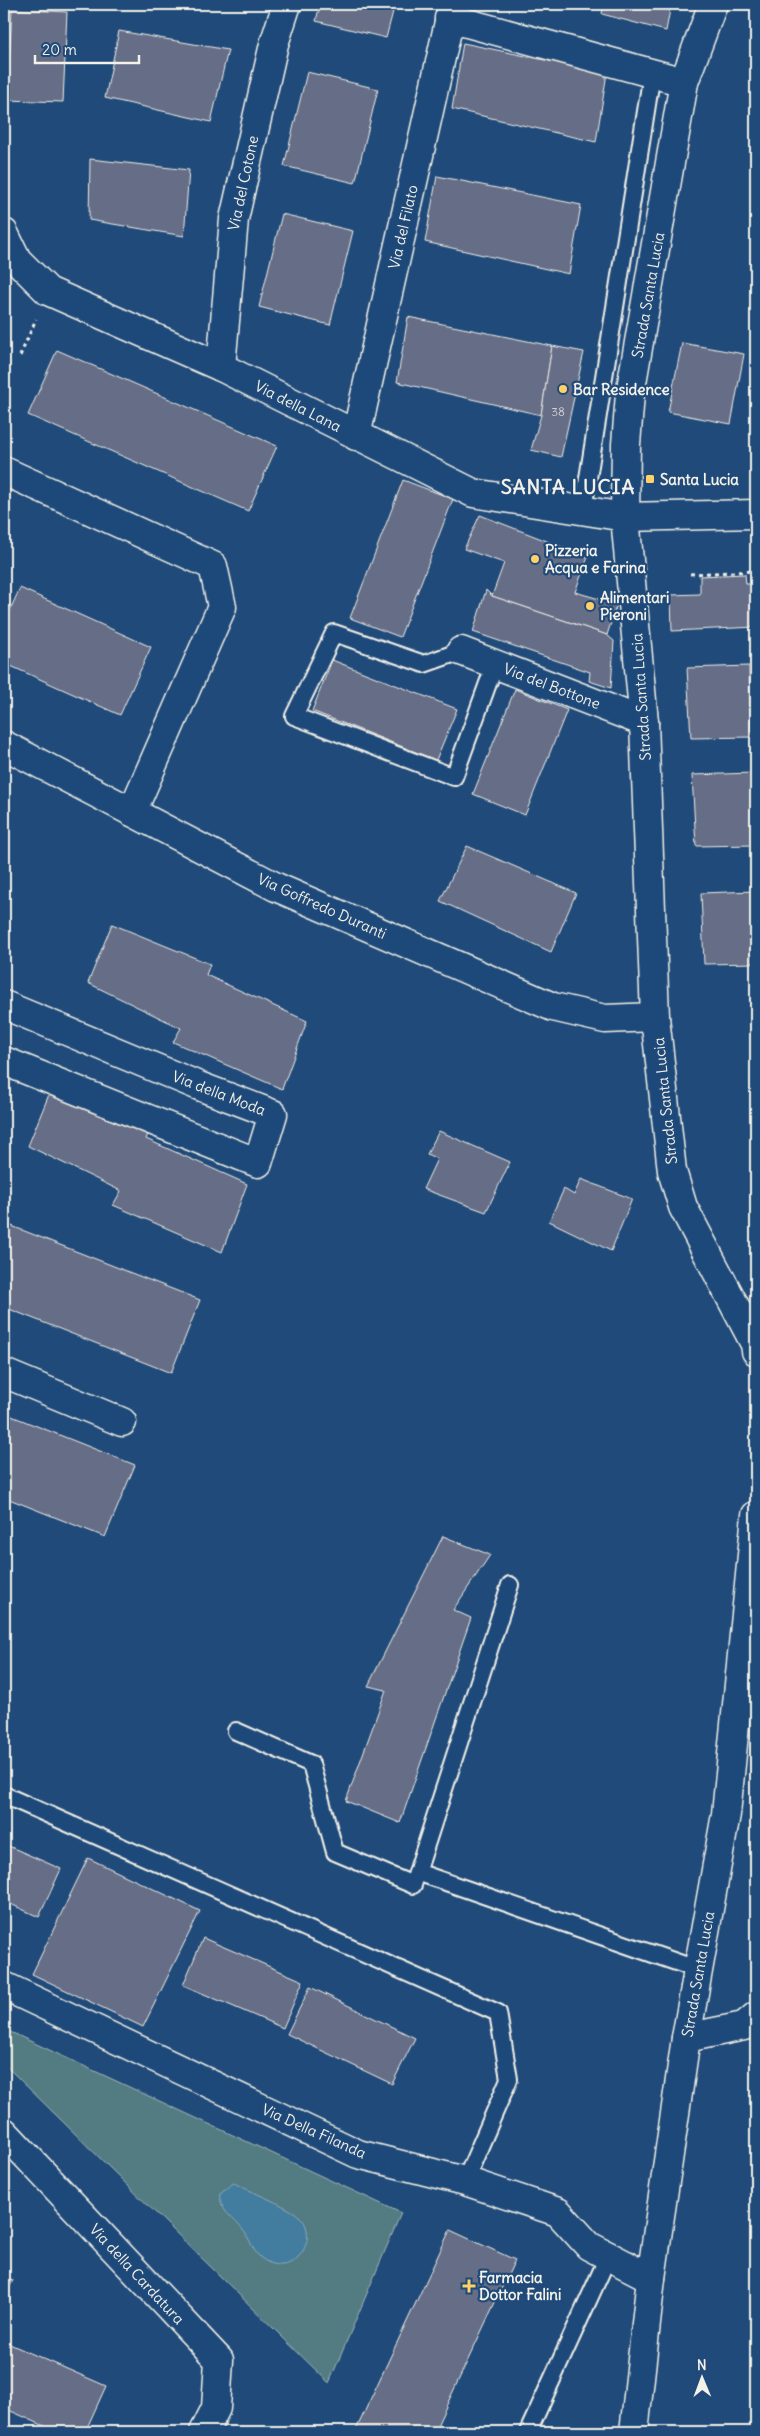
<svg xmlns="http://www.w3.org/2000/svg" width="760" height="2436" font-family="Delius,sans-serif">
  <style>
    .green { fill: #527b82; stroke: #a3b6b5 }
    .water { fill: #437b9e; stroke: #8aaabc }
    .building { fill: #656d87; stroke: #f4f1e8 }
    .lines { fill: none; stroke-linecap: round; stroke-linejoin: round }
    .service-casing { stroke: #f4f1e8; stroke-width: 20 }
    .minor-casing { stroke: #f4f1e8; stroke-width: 31 }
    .tertiary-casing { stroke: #f4f1e8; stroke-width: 31 }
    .path { stroke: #f4f1e8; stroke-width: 3; stroke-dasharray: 4 4; stroke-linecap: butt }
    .service { stroke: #1f4a7a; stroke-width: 16 }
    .minor { stroke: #1f4a7a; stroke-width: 28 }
    .tertiary { stroke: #1f4a7a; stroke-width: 28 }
    .poi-dot { fill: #ffd166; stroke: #1f4a7a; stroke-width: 2 }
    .labels { text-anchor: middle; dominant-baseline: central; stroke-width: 4.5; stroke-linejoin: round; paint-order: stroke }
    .number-label { font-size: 12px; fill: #d0d0d0 }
    .street-label { font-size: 15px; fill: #f4f1e8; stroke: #1f4a7a }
    .poi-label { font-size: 15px; font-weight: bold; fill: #f4f1e8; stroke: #1f4a7a; text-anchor: start }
    .district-label { font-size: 20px; font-weight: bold; letter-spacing: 1px; fill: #f4f1e8; stroke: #1f4a7a }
  </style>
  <rect width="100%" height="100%" fill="#1f4a7a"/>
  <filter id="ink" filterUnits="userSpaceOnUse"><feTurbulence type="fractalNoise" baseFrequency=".02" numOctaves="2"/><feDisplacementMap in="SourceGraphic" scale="10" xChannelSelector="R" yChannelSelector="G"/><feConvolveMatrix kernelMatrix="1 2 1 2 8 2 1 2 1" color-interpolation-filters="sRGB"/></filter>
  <g filter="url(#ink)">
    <polygon class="green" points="4,2029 401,2213 329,2383 4,2064"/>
    <path class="water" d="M234 2183C249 2191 288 2206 299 2216 322 2236 294 2283 261 2258 252 2251 250 2237 242 2229 232 2216 218 2210 221 2192Z"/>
    <g class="building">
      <polygon points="320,4 395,4 386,38 316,21"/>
      <polygon points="604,4 671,4 666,31 602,14"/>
      <polygon points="12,9 67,12 63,102 7,100"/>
      <polygon points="119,31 228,50 211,122 105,98"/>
      <polygon points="463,43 607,73 596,142 452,109"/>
      <polygon points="307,72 378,89 355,183 284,166"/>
      <polygon points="90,159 189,170 184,236 89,220"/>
      <polygon points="437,176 581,205 569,274 425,242"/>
      <polygon points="282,214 353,231 330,325 259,307"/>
      <polygon points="408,317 552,346 541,415 397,382"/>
      <polygon points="682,343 744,354 731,424 668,412"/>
      <polygon points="552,346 584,352 561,457 531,450 541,415"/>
      <polygon points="57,350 277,446 248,511 28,415"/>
      <polygon points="403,480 453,499 400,637 350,618"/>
      <polygon points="480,515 588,557 575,592 617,604 607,635 492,596 504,563 464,549"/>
      <polygon points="745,574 746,584 756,584 756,627 672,631 671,595 700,594 700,576"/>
      <polygon points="20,588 151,647 120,715 4,663 4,623"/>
      <polygon points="486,590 492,596 607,635 614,641 611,688 589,681 590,672 473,632"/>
      <polygon points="332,660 457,709 436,760 312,711"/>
      <polygon points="749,666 751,737 691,738 687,668"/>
      <polygon points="515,689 567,710 525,815 473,794"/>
      <polygon points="754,773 756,845 696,846 692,775"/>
      <polygon points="467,846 576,893 551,952 440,901"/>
      <polygon points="756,891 756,963 704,964 701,893"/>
      <polygon points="112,924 210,964 206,975 307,1021 282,1089 173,1042 181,1028 88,983"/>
      <polygon points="52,1087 151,1127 146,1139 247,1184 222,1252 113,1205 121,1191 28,1146"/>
      <polygon points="439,1131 510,1162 486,1212 423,1189 437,1159 427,1154"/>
      <polygon points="581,1179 632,1199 611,1251 549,1221 564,1189 574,1195"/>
      <polygon points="4,1223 200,1300 171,1373 4,1307"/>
      <polygon points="4,1413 135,1465 105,1537 4,1497"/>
      <polygon points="443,1536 490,1555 453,1610 471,1618 400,1823 346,1801 386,1690 368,1686"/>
      <polygon points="4,1844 61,1869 39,1917 4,1901"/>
      <polygon points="88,1858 200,1911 143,2027 32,1974"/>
      <polygon points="203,1938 303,1981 283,2028 183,1985"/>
      <polygon points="310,1987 415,2038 392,2084 287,2034"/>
      <polygon points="450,2230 515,2260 434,2432 355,2432"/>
      <polygon points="4,2276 13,2280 4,2300"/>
      <polygon points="5,2342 106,2386 85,2432 58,2432 4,2408"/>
    </g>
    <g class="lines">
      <g class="service-casing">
        <g id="service">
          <polyline points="583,510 652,73"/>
          <polyline points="461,651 424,664 334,633 294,716 454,777 495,664"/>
          <polyline points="236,1731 311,1764 335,1852 413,1885 510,1585"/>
          <polyline points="4,1795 498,2013 509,2079 465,2181"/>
          <polyline points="417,1872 699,1970"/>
          <polyline points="528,2432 608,2257"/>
        </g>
      </g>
      <g class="minor-casing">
        <g id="minor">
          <polyline points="449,18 684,82"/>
          <polyline points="4,233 17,260 48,291 221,367 473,493 625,517 756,514"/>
          <polyline points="221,367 234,219 274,44 287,4"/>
          <polyline points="356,436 453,4"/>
          <polyline points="4,471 213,566 222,607 132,812"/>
          <polyline points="461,651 644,722"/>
          <polyline points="4,1005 199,1086 273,1114 258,1163 4,1061"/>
          <polyline points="4,1373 122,1422"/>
          <polyline points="4,1986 358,2154 465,2181 558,2212 589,2246 651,2278"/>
          <polyline points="686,2038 744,2026 756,2016"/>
          <polyline points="4,2132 219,2360 216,2408 204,2432"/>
        </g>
      </g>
      <g class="tertiary-casing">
        <g id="tertiary">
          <polyline points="713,4 684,82 630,394 626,444 625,517 644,722 655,1017 672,1171 683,1207 755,1344 756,1351"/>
          <polyline points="4,745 276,887 553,1007 605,1019 655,1017"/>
          <polyline points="634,2432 651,2278 686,2038 726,1814 756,1515"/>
        </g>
      </g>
      <g class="path">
        <polyline points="20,356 36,319"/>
        <polyline points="690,574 756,571"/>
      </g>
      <use href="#service" class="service"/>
      <use href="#minor" class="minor"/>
      <use href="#tertiary" class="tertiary"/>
    </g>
  </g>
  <g class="poi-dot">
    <circle cx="563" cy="389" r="5"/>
    <rect x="645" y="474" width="10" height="10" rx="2.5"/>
    <circle cx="535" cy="559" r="5"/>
    <circle cx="590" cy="606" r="5"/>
    <path d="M466.5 2278.5h5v5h5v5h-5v5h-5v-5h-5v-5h5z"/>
  </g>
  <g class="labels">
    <g class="number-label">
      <text x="558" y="411">38</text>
    </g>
    <g class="street-label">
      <text transform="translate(243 183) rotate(-78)">Via del Cotone</text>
      <text transform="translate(403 227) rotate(-77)">Via del Filato</text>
      <text transform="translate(648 295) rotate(-80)">Strada Santa Lucia</text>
      <text transform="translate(298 406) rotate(27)">Via della Lana</text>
      <text transform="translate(552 686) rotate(21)">Via del Bottone</text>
      <text transform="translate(641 697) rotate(-94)">Strada Santa Lucia</text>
      <text transform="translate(322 906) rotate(24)">Via Goffredo Duranti</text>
      <text transform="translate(219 1093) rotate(21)">Via della Moda</text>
      <text transform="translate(665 1101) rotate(-96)">Strada Santa Lucia</text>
      <text transform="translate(698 1974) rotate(-80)">Strada Santa Lucia</text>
      <text transform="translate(314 2131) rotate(24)">Via Della Filanda</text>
      <text transform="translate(137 2274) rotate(47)">Via della Cardatura</text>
    </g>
    <g class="poi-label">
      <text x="573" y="389">Bar Residence</text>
      <text x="660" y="479">Santa Lucia</text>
      <text x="545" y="550">Pizzeria<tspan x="545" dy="17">Acqua e Farina</tspan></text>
      <text x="600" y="597">Alimentari<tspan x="600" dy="17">Pieroni</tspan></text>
      <text x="479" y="2277">Farmacia<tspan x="479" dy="17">Dottor Falini</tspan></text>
    </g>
    <g class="district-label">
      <text x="568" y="486">SANTA LUCIA</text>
    </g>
  </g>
  <rect width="760" height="2436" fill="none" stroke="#1f4a7a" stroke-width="20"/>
  <rect x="10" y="10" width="740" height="2416" fill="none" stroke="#f4f1e8" stroke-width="2" filter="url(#ink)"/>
  <g transform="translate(702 2378) rotate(359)" stroke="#1f4a7a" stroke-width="4" paint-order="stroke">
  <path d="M0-4L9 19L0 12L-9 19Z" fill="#f4f1e8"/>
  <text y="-8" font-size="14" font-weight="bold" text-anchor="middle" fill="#f4f1e8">N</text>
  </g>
  <path d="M35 55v8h104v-8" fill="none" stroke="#f4f1e8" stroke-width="2.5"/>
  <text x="42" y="55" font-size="15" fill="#f4f1e8" stroke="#1f4a7a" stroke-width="4" paint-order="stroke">20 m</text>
</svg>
